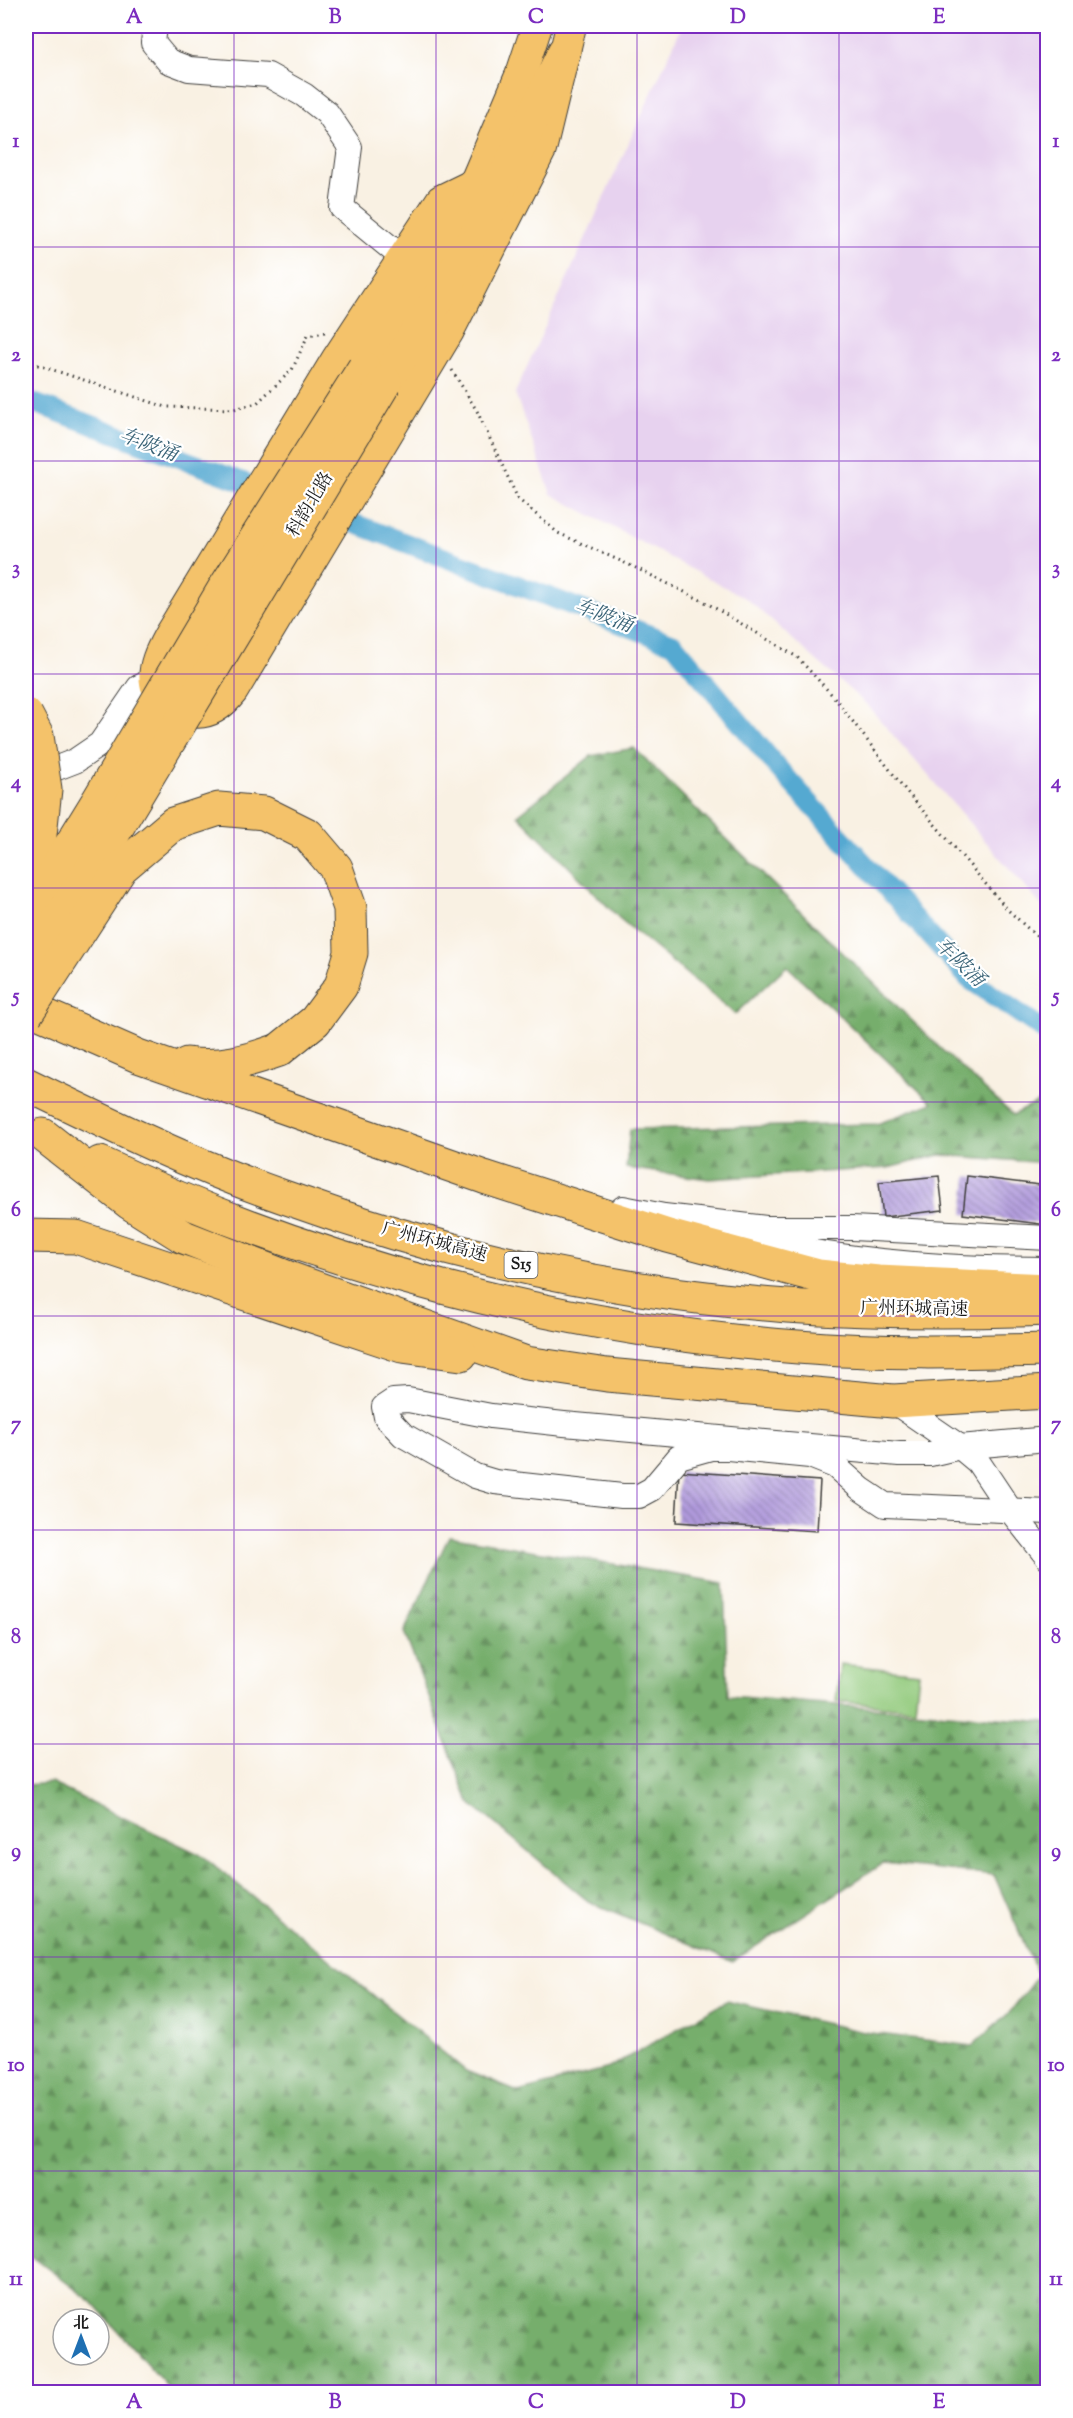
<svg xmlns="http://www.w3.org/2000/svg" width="1073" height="2418" font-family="'Sorts Mill Goudy','Noto Serif SC',serif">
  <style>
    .built { fill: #e7d2ef }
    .grass { fill: #93ca7d; stroke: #58734c; stroke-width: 1.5 }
    .forest { fill: url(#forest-firs); stroke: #496544; stroke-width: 1.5 }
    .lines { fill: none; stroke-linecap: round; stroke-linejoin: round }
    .canal { stroke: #55a9d1; stroke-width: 20 }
    .building { fill: url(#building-back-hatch) }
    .minor-casing { stroke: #3d3c3a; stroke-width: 26 }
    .major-casing { stroke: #3d3c3a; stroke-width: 32 }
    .highway-casing { stroke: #3d3c3a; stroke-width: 35 }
    .path { stroke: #3d3c3a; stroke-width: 3; stroke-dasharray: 1.5 4.5; stroke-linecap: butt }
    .minor { stroke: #fff; stroke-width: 24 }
    .major { stroke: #f4c26a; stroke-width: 30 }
    .highway { stroke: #f4c26a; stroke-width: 33 }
    .highway-bridge-casing { stroke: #3d3c3a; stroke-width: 35; stroke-linecap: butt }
    .highway-bridge { stroke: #f4c26a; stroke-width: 33 }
    .grid { fill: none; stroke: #7b2cbf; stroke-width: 1.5; stroke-opacity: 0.55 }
    .labels { text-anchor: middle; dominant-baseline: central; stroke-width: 4.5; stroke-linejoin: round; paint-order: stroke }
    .shield { fill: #fff; stroke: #606060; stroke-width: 1.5 }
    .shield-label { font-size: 16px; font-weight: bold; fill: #1c1c1c }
    .street-label { font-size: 18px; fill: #1c1c1c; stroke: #fff }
    .water-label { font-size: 20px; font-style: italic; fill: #386276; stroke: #fff }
    .neatline { fill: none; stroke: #7b2cbf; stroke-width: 2 }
    .grid-label { font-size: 20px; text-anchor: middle; font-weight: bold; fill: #7b2cbf }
  </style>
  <defs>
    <pattern id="forest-firs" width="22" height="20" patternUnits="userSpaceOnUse" patternTransform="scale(1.5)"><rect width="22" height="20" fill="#76ae6c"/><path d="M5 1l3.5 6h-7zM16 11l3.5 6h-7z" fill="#608d58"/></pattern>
    <pattern id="building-back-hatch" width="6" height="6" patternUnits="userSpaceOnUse" patternTransform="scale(1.5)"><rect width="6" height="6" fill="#b09adc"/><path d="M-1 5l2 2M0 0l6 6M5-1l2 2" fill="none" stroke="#8e7db2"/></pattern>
  </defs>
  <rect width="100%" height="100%" fill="#fff"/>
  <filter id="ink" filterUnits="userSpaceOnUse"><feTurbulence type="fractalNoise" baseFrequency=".0167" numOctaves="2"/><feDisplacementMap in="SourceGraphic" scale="12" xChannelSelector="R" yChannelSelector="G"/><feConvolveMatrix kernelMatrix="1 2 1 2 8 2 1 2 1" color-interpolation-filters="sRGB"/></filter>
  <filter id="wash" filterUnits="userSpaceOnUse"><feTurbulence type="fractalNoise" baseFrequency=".008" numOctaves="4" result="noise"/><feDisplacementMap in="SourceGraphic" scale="24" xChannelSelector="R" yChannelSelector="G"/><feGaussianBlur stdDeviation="1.35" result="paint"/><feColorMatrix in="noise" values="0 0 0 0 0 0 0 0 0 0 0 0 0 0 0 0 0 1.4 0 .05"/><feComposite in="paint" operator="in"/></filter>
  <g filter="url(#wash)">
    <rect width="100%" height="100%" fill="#f9f1e3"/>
    <polygon class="built" points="682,26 1047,26 1047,912 866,704 747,599 551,494 515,393"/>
    <polygon class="grass" points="840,1664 919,1673 915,1709 836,1701"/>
    <g class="forest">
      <polygon points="634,748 943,1051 1013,1115 1047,1098 1047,1163 940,1155 888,1168 709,1179 626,1168 630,1129 877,1124 932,1103 787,966 735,1014 619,918 518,815 591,756"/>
      <polygon points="449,1536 724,1583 728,1696 1047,1722 1047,2392 172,2392 92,2302 26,2252 26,1785 51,1783 203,1856 466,2071 518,2092 609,2068 726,2001 864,2032 972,2046 1010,2012 1038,1975 994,1875 883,1863 732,1962 588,1901 469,1802 404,1632"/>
    </g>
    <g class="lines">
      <g class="canal">
        <polyline points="26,400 267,491"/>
        <polyline points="329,514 674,644 778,768 969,979 1048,1033"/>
      </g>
    </g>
    <g id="blocks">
      <g class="building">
        <polygon points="939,1176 943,1210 883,1217 879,1182"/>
        <polygon points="967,1176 1048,1186 1048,1225 963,1214"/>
        <polygon points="679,1471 820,1481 817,1531 676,1522"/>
      </g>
    </g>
  </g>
  <g filter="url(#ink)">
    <use href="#blocks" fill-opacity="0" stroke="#3d3c3a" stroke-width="1.5"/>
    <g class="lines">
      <g class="minor-casing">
        <g id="minor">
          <polyline points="155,26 153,43 168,61 189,69 268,75 304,95 327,113 350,147 342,208 403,258"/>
          <polyline points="26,780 75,761 100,744 139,687 155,680"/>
          <polyline points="623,1208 664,1216 766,1228 852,1228 1048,1238"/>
          <path d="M743 1238C762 1244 782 1246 802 1250 883 1264 965 1269 1048 1269"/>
          <polyline points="893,1401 960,1447 978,1462 1010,1510 1048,1558"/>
          <polyline points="1048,1439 960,1447 930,1454 899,1454 564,1424 491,1416 408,1400 393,1401 384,1407 386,1417 403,1435 475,1476 495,1482 622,1496 639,1496 652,1489 679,1457 711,1448 728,1448 810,1456 835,1466 861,1489 885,1505 1048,1512"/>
        </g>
      </g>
      <g class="major-casing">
        <path id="major" d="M537 26 522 71 474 184 441 200 336 360 169 635C161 650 152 666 155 683 156 691 163 696 169 701 195 720 214 715 233 691L449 331 541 150 571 26"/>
      </g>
      <g class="highway-casing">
        <g id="highway">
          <polyline points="364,368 474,184"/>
          <polyline points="385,382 449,281 485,219 564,52"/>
          <polyline points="26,1007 138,1056 484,1177 668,1236 818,1276 878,1282 1048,1290"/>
          <path d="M187 1064C219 1069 248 1061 279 1050"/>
          <path d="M26 1084C110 1125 195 1166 284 1197 444 1255 616 1293 787 1306 874 1312 961 1312 1048 1309"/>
          <polyline points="43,1135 130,1203 184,1237 294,1280 526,1363 607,1375 893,1401 1048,1392"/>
          <path d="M100 1163C314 1265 561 1329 798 1347 881 1354 964 1352 1048 1350"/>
          <polyline points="26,1236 76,1237 402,1346 461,1354"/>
        </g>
      </g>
      <g class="path">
        <polyline points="26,361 166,407 234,409 257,403 292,370 308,335 325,332"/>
        <polyline points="452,370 477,411 518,499 558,533 634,567 705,602 797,657 834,697 907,792 1008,910 1048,947"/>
      </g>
      <use href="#minor" class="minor"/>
      <use href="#major" class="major"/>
      <use href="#highway" class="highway"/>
      <g class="highway-bridge-casing">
        <g id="highway-bridge">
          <polyline points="26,715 37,736 45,789 39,844 26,870"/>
          <polyline points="26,918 98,801 224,589 364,368"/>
          <polyline points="26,971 98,859 385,382"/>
          <polyline points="26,1014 121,868 173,824 219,809 264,813 308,835 336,868 350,908 351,953 341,986 315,1021 279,1050"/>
        </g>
      </g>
      <use href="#highway-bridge" class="highway-bridge"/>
    </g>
  </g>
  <path class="grid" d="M234 26V2392M436 26V2392M637 26V2392M839 26V2392M26 247H1048M26 461H1048M26 674H1048M26 888H1048M26 1102H1048M26 1316H1048M26 1530H1048M26 1744H1048M26 1957H1048M26 2171H1048"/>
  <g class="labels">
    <rect class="shield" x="504.5" y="1252" width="33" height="26" rx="4.5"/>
    <g class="shield-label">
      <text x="521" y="1265">S15</text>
    </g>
    <g class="street-label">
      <text transform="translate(311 505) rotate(-59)">科韵北路</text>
      <text transform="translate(434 1243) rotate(15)">广州环城高速</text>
      <text transform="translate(914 1310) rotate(1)">广州环城高速</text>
    </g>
    <g class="water-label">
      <text transform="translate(148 446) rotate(21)">车陂涌</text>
      <text transform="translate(603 617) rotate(21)">车陂涌</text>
      <text transform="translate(959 963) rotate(44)">车陂涌</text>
    </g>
  </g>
  <rect width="1073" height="2418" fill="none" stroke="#fff" stroke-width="66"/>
  <g transform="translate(81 2337)"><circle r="28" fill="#ffffff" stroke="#a4a4a4" stroke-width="1.5"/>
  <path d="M0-4.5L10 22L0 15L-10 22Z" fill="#1f6fb2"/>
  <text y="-9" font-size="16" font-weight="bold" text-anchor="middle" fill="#1c1c1c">北</text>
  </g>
  <rect x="33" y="33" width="1007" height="2352" class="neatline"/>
  <g class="grid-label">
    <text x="134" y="23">A</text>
    <text x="335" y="23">B</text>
    <text x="536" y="23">C</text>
    <text x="738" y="23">D</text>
    <text x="939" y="23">E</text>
    <text x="16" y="147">1</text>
    <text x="1056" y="147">1</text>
    <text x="16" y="361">2</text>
    <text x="1056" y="361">2</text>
    <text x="16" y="574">3</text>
    <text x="1056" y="574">3</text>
    <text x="16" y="788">4</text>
    <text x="1056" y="788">4</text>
    <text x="16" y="1002">5</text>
    <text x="1056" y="1002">5</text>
    <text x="16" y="1216">6</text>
    <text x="1056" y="1216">6</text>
    <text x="16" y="1430">7</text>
    <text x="1056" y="1430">7</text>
    <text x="16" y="1643">8</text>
    <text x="1056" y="1643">8</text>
    <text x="16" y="1857">9</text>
    <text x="1056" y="1857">9</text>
    <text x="16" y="2071">10</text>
    <text x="1056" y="2071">10</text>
    <text x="16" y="2285">11</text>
    <text x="1056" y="2285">11</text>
    <text x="134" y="2408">A</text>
    <text x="335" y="2408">B</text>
    <text x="536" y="2408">C</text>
    <text x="738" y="2408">D</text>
    <text x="939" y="2408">E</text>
  </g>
</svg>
